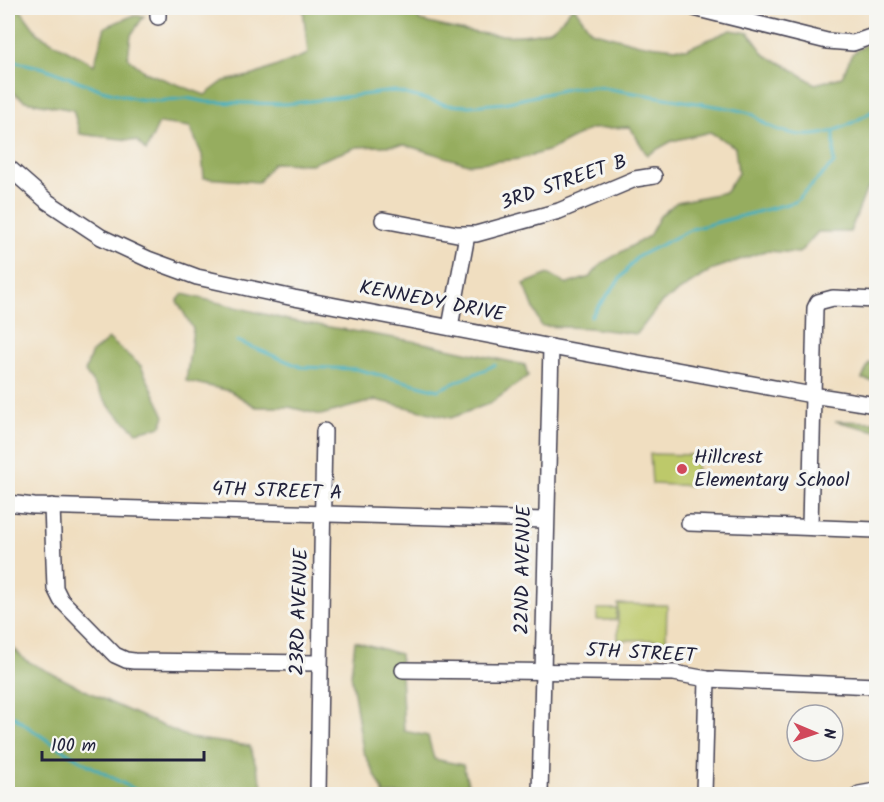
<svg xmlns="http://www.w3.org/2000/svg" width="884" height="802" font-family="Kalam,sans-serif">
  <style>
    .green { fill: #bdc96b; stroke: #707653; stroke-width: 1.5 }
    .forest { fill: #96ad5f; stroke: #5c684d; stroke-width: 1.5 }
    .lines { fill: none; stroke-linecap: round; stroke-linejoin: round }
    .stream { stroke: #3eadbc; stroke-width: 3 }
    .minor-casing { stroke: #413e4f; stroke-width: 18 }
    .minor { stroke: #fff; stroke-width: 15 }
    .poi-dot { fill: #d1495b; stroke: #f6f6f2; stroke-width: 2 }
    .labels { text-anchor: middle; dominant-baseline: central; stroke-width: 6; stroke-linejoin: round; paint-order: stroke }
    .street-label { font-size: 20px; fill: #22223b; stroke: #f6f6f2 }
    .poi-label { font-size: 20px; fill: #22223b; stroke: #f6f6f2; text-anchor: start }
  </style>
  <rect width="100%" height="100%" fill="#f6f6f2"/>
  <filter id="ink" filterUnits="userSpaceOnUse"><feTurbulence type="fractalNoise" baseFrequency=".0167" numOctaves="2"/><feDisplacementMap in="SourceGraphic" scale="12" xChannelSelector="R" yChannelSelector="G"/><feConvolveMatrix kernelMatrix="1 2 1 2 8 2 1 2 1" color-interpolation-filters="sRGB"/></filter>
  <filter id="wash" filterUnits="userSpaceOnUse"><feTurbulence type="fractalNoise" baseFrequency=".008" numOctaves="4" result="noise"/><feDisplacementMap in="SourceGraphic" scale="24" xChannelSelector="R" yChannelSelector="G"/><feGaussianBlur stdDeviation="1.35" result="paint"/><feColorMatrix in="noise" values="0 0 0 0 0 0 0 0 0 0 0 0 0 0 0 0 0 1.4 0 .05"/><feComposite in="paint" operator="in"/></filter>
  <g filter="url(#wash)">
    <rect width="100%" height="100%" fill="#f0dec0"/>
    <g class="green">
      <polygon points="650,454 697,455 696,486 652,484"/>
      <polygon points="618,604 667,605 666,640 618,640"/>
      <polygon points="597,609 617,609 616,620 597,620"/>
    </g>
    <g class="forest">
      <path d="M8 8H19L38 34 94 65 105 27 132 16H144L131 35 128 58 145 72 205 95 224 81 254 75 308 54 303 8H411L420 21C457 30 511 43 549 30 557 28 566 14 572 8H575L591 31 639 44 686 49 731 30 749 33 765 55 787 66 815 84 842 77 852 54 876 38V180L866 191 850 232H818L799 253 765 251 711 270 661 303 637 334 589 328 541 326 524 284 548 274 567 284 590 277 602 263 649 236 660 216 677 202 726 192 738 173 735 147 710 132 672 141 647 155 630 127 590 129 550 150 520 159 468 164 405 145 357 147 311 164 273 163 259 182 204 178 202 155 190 127 159 123 146 151 137 141 80 134 73 110 25 101 8 89Z"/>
      <polygon points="183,294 288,320 424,343 525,365 528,376 491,403 451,418 376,400 321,415 289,407 256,407 230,391 186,381 193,329 177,301"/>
      <polygon points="109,339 141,366 165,416 161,426 137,432 112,410 85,372 91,354"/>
      <polygon points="869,363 876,365 876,382 862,379"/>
      <polygon points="835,421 876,422 876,431"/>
      <polygon points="355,641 400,654 404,731 428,736 434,759 463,765 471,794 383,794 383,791 363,751 351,674"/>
      <polygon points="8,642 25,660 109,702 190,738 250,746 265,794 19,794 8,787"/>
    </g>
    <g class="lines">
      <g class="stream">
        <path d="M8 60 44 68 102 90 137 99 160 101 186 98 207 102 286 104 394 91 447 105 469 106 504 103 571 88 597 87 734 109C740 111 747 112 752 114 757 117 762 122 767 125 810 146 840 132 876 109"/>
        <polyline points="591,316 637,257 692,229 795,202 834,163 834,131"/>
        <polyline points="237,341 301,367 356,369 438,390 495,365"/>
        <path d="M8 712C50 745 95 770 144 794"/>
      </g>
    </g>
  </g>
  <g filter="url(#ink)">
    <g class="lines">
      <g class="minor-casing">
        <g id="minor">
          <polyline points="158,8 158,17"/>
          <polyline points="694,8 827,41 853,43 876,35"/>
          <polyline points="8,167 48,202 101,237 148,259 197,277 294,298 551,347 812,395 876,405"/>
          <polyline points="383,220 457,234 476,234 559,211 635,179 654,176"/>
          <polyline points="450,327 467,235"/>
          <polyline points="8,503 34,506 546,520"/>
          <polyline points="52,506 55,588 61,600 115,655 126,660 134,661 319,663"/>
          <polyline points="689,523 876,530"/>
          <polyline points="810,527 815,308 818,302 833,298 876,300"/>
          <polyline points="403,670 674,673 707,679 876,686"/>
          <path d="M318 794C319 673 323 552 324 431"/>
          <polyline points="540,794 551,347"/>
          <polyline points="704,794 707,679"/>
          <polyline points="859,794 876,791"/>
        </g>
      </g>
      <use href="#minor" class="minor"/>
    </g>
  </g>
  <circle class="poi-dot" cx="682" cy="469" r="6"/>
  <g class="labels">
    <g class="street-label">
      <text transform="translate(564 183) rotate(-19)">3RD STREET B</text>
      <text transform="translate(432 302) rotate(11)">KENNEDY DRIVE</text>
      <text transform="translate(277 492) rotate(2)">4TH STREET A</text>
      <text transform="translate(524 570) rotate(-89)">22ND AVENUE</text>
      <text transform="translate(300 612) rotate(-88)">23RD AVENUE</text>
      <text transform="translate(641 654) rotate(3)">5TH STREET</text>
    </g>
    <g class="poi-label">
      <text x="694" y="458">Hillcrest<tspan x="694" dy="23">Elementary School</tspan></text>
    </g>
  </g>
  <rect width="884" height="802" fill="none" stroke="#f6f6f2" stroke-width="30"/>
  <g transform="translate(815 733) rotate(92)"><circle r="28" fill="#f6f6f2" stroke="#a1a1a9" stroke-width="1.5"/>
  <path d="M0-4.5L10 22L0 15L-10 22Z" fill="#d1495b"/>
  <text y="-9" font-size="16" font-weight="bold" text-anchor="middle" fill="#22223b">N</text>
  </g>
  <path d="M42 751v9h162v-9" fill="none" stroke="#22223b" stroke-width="3"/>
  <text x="51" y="751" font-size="18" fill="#22223b" stroke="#f6f6f2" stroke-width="4.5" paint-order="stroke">100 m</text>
</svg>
